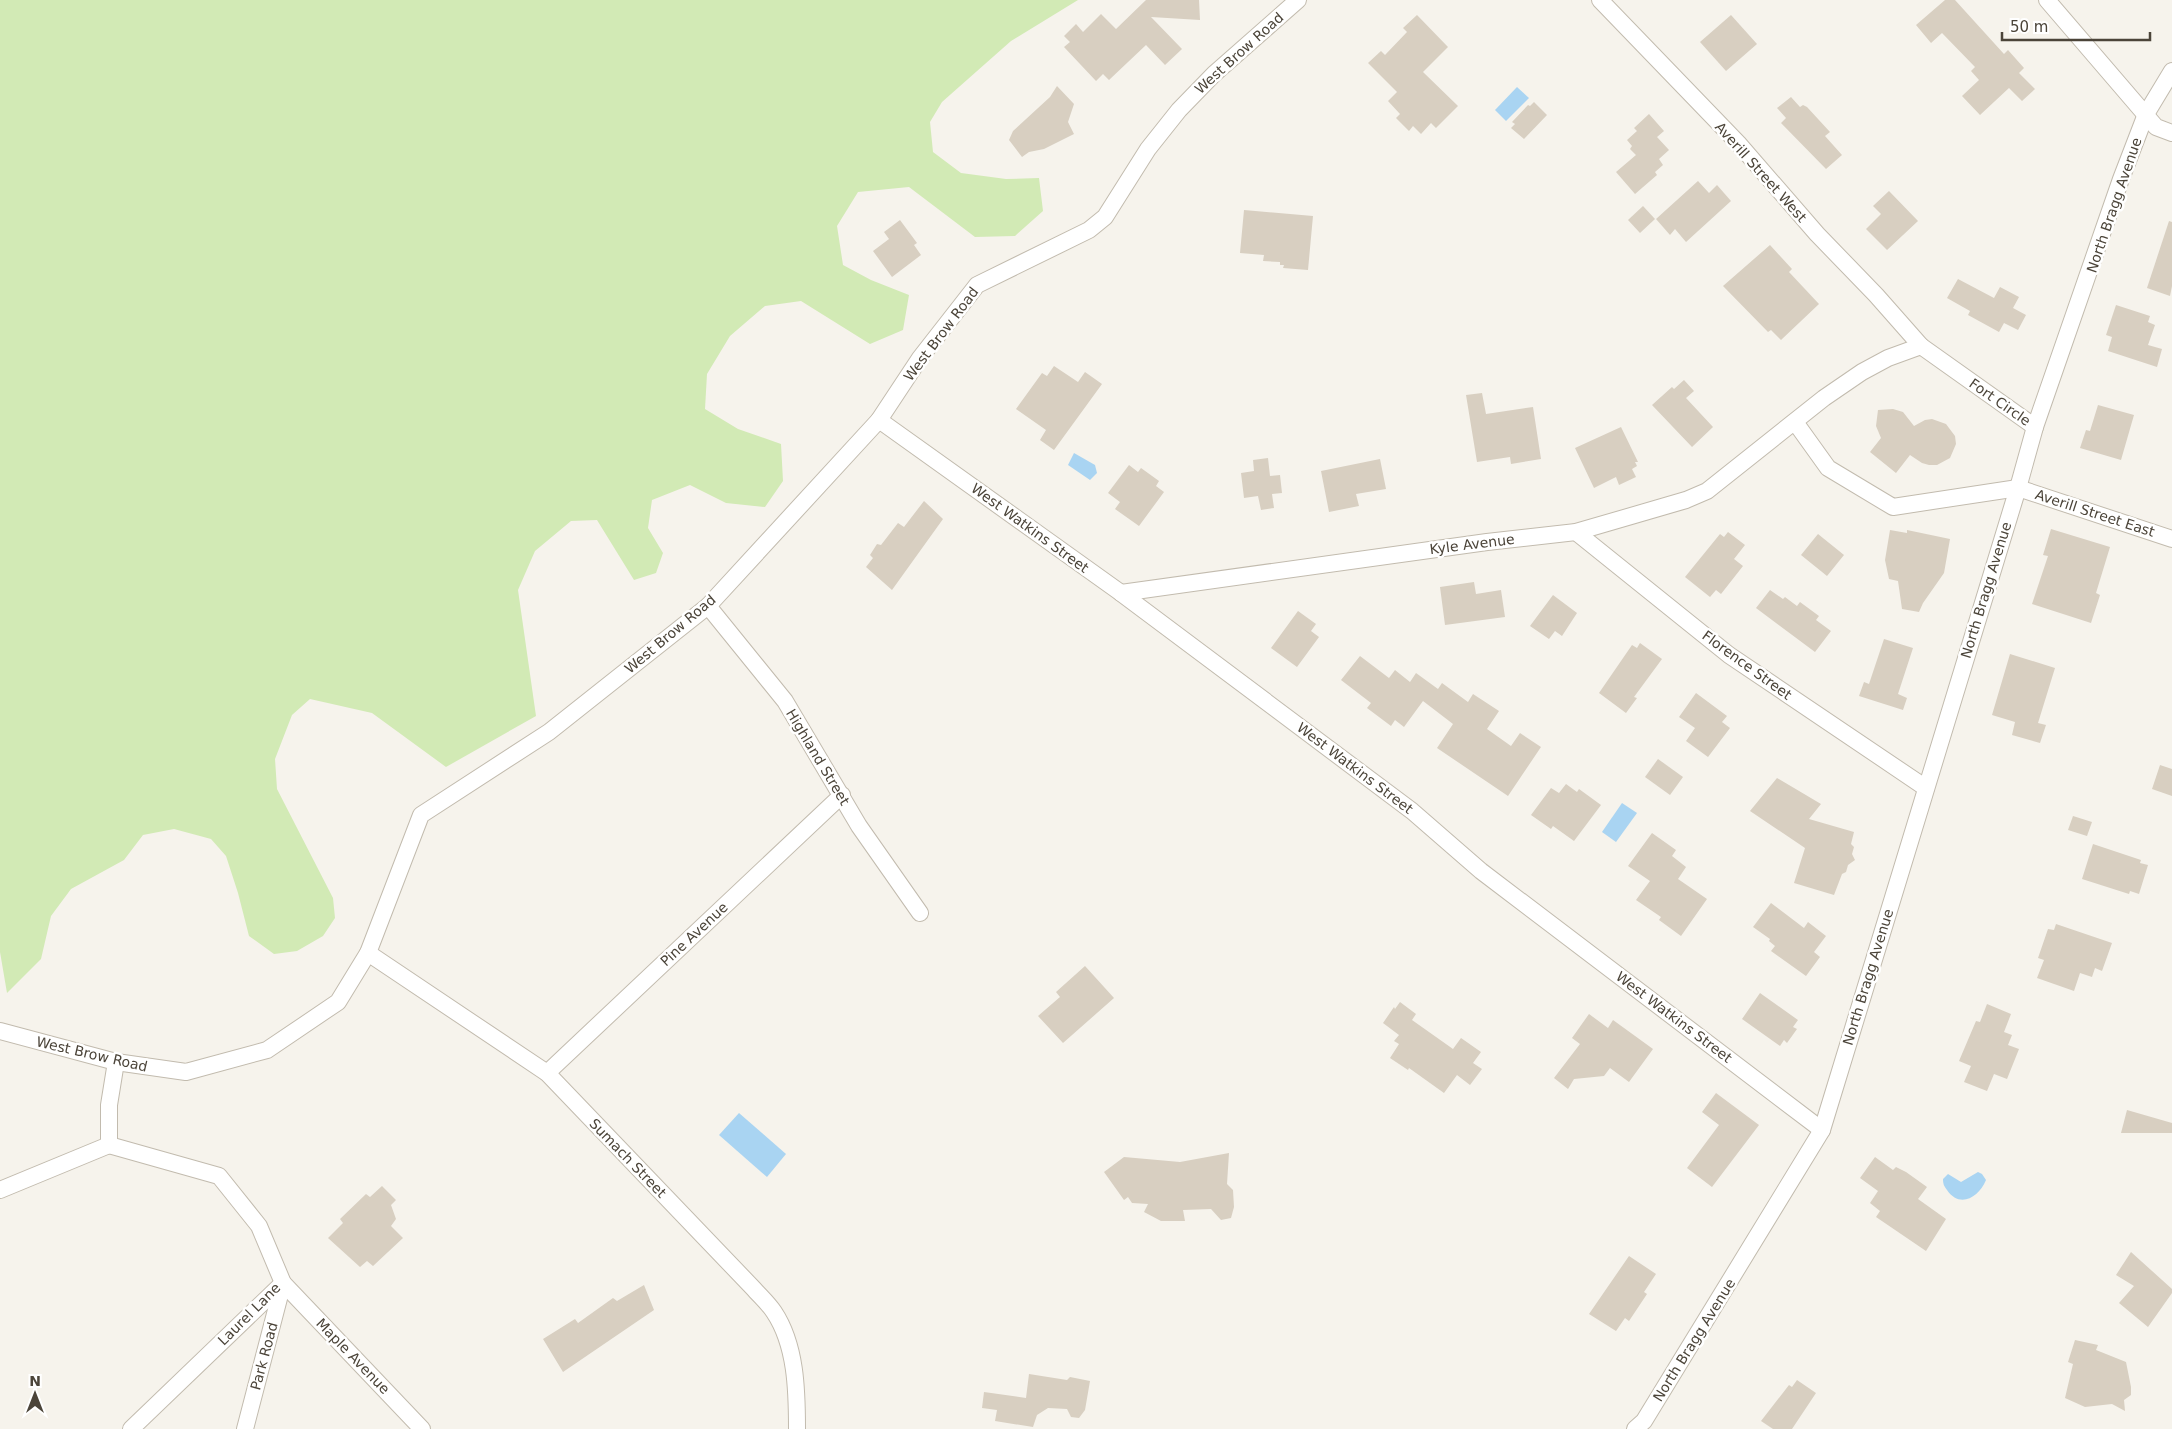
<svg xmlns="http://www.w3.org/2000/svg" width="2172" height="1429" font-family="'DejaVu Sans',sans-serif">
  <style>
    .green { fill: #d2eab5 }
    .water { fill: #a9d4f2 }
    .building { fill: #d8cfc1 }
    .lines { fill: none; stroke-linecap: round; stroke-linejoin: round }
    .street-casing { stroke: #c2bbae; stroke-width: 18 }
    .street { stroke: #fff; stroke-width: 16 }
    .labels { text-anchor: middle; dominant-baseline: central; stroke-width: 5; stroke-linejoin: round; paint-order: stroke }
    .street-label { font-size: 14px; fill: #4b4439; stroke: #fff }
  </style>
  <rect width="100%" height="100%" fill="#f6f3ec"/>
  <polygon class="green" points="0,0 1078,0 1011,41 942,102 930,122 933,152 961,173 1006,179 1039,178 1043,211 1015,236 975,237 909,187 858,192 837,226 843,265 871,280 909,295 903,330 870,344 801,301 765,306 730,336 707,374 705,409 738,429 781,444 783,481 765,507 726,503 690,485 652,500 648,528 663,553 656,573 634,580 597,520 571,521 535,551 518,590 536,716 446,767 372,713 310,699 292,715 275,759 277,789 333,898 335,918 323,936 297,951 274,954 249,936 238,893 226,856 211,839 174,829 143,835 124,860 71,889 51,916 41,959 7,993 0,952"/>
  <g class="water">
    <polygon points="1517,87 1529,98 1506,121 1495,110"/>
    <polygon points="1074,453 1095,465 1097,473 1090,480 1068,465"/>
    <polygon points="1622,803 1637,813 1616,842 1602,832"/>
    <polygon points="739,1113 786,1154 767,1177 719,1135"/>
    <path d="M1978 1172 1982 1174 1986 1180C1979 1197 1960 1209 1947 1190 1944 1186 1943 1184 1943 1179L1948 1174 1961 1182Z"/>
  </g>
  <g class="building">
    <polygon points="1146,0 1199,0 1200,20 1151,17 1182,49 1165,65 1146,45 1109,80 1103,74 1096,81 1064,47 1070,42 1064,36 1076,24 1083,32 1101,14 1116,29"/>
    <polygon points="1945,0 1955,0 2004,54 2008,50 2024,68 2019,73 2035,89 2022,101 2009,88 1980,115 1962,96 1979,80 1971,71 1975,67 1942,33 1931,43 1916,25"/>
    <polygon points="1417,15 1448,47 1423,72 1458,106 1436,128 1431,123 1421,134 1413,126 1409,131 1396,118 1400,114 1388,101 1397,92 1368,63 1381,51 1385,55 1407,32 1403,28"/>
    <polygon points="1731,15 1757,44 1726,71 1700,42"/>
    <polygon points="1057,86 1074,104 1068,122 1074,134 1044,149 1029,152 1022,157 1009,140 1013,131 1050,97"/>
    <polygon points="1791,97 1800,107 1803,105 1807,107 1830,132 1825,136 1842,155 1826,169 1781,123 1786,118 1777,108"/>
    <polygon points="1534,102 1547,115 1524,139 1511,128 1515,124 1512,122 1528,105 1530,106"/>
    <polygon points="1649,114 1664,131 1657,137 1669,150 1659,159 1663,165 1655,172 1657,175 1635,194 1616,172 1636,155 1630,149 1632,146 1627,140 1637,131 1634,128"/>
    <polygon points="1698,181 1709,193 1717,185 1731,201 1686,242 1675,229 1670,235 1656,219"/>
    <polygon points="1889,191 1918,221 1887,250 1866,229 1881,214 1873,206"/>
    <polygon points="1643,206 1655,219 1640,233 1628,220"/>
    <polygon points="1244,210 1313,216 1308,270 1283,268 1284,265 1280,265 1280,262 1263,261 1264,255 1240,253"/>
    <polygon points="900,220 917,243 914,245 921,255 892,277 873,251 889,239 884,232"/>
    <polygon points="2169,221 2172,222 2172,286 2170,296 2147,288"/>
    <polygon points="1770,245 1792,269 1789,272 1819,304 1781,340 1771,330 1768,332 1723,286"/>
    <polygon points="1958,279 1994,298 2000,287 2019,297 2013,308 2026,315 2018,330 2004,323 1999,332 1968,315 1970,311 1947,298"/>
    <polygon points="2116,305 2150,316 2148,322 2155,325 2148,345 2162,349 2157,367 2108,351 2112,337 2106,335"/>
    <polygon points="1054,366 1078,382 1085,372 1102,384 1054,450 1040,440 1046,430 1016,409 1042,373 1047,376"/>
    <polygon points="1684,380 1694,391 1686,398 1713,427 1692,447 1652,405 1672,387 1674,389"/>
    <polygon points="1482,393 1486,414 1533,407 1541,459 1511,464 1510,457 1477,462 1466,395"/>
    <polygon points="2098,405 2134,415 2121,460 2080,448 2086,430 2090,431"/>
    <polygon points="1893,409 1903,412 1914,426 1925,420 1932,419 1946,424 1955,436 1956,444 1950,458 1937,465 1929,465 1922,463 1910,455 1896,473 1870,452 1881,438 1876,426 1878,410"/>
    <polygon points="1621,427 1638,462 1635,462 1637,466 1632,469 1636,477 1619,485 1616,477 1594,488 1575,448"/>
    <polygon points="1268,458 1270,476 1280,475 1282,493 1272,494 1274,508 1261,510 1258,496 1244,498 1241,473 1254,471 1253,460"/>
    <polygon points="1380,459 1386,489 1356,494 1359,506 1329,512 1321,471"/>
    <polygon points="1129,465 1138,472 1141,468 1159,481 1156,486 1164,492 1139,526 1115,509 1120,502 1108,493"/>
    <polygon points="924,501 943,519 892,590 866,567 873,558 870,555 877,544 881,545 898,523 904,527"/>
    <polygon points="2051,529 2110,547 2096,593 2100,595 2091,623 2032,604 2048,556 2043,555"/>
    <polygon points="1890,530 1907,533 1907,530 1950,539 1944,573 1923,603 1919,612 1902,609 1898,581 1889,579 1885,560"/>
    <polygon points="1728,532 1745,545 1734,559 1743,566 1721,594 1716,590 1710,597 1685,577 1720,534 1724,537"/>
    <polygon points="1818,534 1844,555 1827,576 1801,555"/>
    <polygon points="1474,582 1476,594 1501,590 1505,617 1445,625 1440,587"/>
    <polygon points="1770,590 1783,599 1785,597 1797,606 1800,602 1819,616 1816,620 1831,631 1815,652 1756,608"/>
    <polygon points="1553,595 1577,613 1562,636 1555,631 1549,639 1530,626"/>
    <polygon points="1298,611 1316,624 1311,631 1319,637 1297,667 1271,648"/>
    <polygon points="1884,639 1913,648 1898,694 1907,698 1903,710 1859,696 1864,682 1869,684"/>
    <polygon points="1640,643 1662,659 1634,697 1637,698 1626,713 1599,693 1632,645 1637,648"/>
    <polygon points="2010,654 2055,668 2038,723 2046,725 2040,743 2012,735 2015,722 1992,715"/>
    <polygon points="1360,656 1389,678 1395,670 1410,682 1416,673 1438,689 1442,683 1468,702 1473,694 1499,711 1487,729 1511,746 1520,733 1541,747 1508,796 1437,748 1453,724 1423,701 1404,727 1395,720 1391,726 1367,708 1371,703 1341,680"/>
    <polygon points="1696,693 1727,716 1722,722 1730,728 1708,757 1686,741 1695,728 1679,717"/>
    <polygon points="1658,759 1683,777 1670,795 1645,777"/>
    <polygon points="2160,765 2172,769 2172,796 2152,789"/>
    <polygon points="1777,778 1821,804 1809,819 1854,832 1851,844 1854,847 1852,854 1855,860 1848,865 1846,872 1842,874 1834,895 1794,883 1805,848 1750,811"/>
    <polygon points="1566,784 1577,792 1579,789 1601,805 1574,841 1553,826 1551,829 1531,815 1551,788 1559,793"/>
    <polygon points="2073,816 2092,822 2087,836 2068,830"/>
    <polygon points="1652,833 1676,850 1672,856 1686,867 1678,879 1707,899 1681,936 1659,920 1661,917 1636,900 1650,881 1628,866"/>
    <polygon points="2093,844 2141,860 2140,863 2148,865 2139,894 2130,891 2129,894 2082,879"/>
    <polygon points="1771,903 1804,928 1808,922 1826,936 1814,952 1820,957 1806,976 1771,951 1775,946 1769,941 1770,939 1753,927"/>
    <polygon points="2056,924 2112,943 2102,971 2095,968 2092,977 2080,973 2074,991 2037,978 2044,960 2038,958 2048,929 2054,930"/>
    <polygon points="1085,966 1114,998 1063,1043 1038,1016 1060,997 1056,992"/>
    <polygon points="1760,993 1798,1020 1793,1027 1797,1029 1787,1043 1784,1040 1780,1046 1742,1019"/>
    <polygon points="1400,1002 1416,1014 1412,1020 1453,1049 1461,1038 1481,1052 1473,1063 1482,1069 1470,1085 1457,1075 1444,1093 1409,1068 1408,1070 1390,1058 1399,1044 1394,1041 1399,1035 1383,1023 1394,1007 1395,1009"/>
    <polygon points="1987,1004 2011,1014 2004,1032 2012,1035 2008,1045 2019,1049 2007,1079 1994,1074 1987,1091 1964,1082 1971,1066 1959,1061 1976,1021 1980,1022"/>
    <polygon points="1589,1014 1608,1028 1613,1020 1653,1049 1629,1082 1610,1068 1604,1076 1574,1079 1568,1089 1554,1078 1580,1044 1572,1038"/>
    <polygon points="1716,1093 1759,1125 1712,1187 1687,1168 1719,1125 1702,1112"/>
    <polygon points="2127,1110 2172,1123 2172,1133 2121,1133"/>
    <polygon points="1229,1153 1227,1184 1233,1190 1234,1207 1231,1218 1221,1220 1211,1209 1183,1210 1185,1221 1161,1221 1144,1212 1148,1204 1132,1203 1128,1197 1124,1200 1104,1172 1124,1157 1180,1162"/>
    <polygon points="1875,1157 1893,1170 1896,1167 1906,1172 1927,1187 1918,1199 1946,1219 1926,1251 1876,1217 1880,1211 1870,1203 1878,1191 1860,1178"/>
    <polygon points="382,1186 396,1200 391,1205 396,1219 391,1226 403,1238 373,1266 367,1261 360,1267 328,1238 343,1223 340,1219 366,1194 370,1197"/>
    <polygon points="2131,1252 2172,1289 2172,1293 2148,1327 2119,1303 2134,1286 2116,1275"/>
    <polygon points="1629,1256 1656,1274 1644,1292 1647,1294 1629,1321 1625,1318 1616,1331 1589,1314"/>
    <polygon points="644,1285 654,1310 563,1372 543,1339 575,1319 578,1323 613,1298 617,1301"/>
    <polygon points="2075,1340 2098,1345 2096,1350 2126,1362 2131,1387 2131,1395 2124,1400 2125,1411 2112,1404 2085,1407 2065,1398 2073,1364 2068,1362"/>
    <polygon points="1029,1374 1067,1380 1070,1377 1090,1381 1085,1410 1079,1418 1071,1417 1067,1409 1048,1408 1037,1415 1033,1427 995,1421 997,1410 982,1408 984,1392 1026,1398"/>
    <polygon points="1797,1380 1816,1393 1792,1429 1773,1429 1761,1421 1789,1385 1792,1387"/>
  </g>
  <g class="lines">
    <g class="street-casing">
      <g id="street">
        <polyline points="1600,0 1738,143 1817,234 1876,295 1921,346"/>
        <polyline points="2047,0 2156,127 2172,133"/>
        <polyline points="879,420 1121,593 1412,811 1481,871 1822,1130"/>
        <polyline points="1795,422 1828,468 1893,507 2018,488 2172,539"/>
        <polyline points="1576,532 1729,655 1926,788"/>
        <polyline points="1121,593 1487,542 1576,532 1686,500 1707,491 1824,398 1862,372 1888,358 1921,346 2035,427"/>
        <polyline points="708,606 785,701 859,826 920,913"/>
        <path d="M368 953 547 1073 753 1288C760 1296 768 1303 774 1312 796 1345 797 1390 797 1429"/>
        <polyline points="0,1031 116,1062 186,1072 267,1050 338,1002 368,953 421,815 549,732 708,606 879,420 920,358 977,285 1089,230 1105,217 1148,149 1179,110 1214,74 1298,0"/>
        <polyline points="547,1073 842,795"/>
        <polyline points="109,1145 219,1176 259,1226 283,1283 422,1429"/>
        <polyline points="109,1145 109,1105 116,1062"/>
        <polyline points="0,1190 109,1145"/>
        <polyline points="131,1429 283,1283"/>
        <polyline points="245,1429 283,1283"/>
        <polyline points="1635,1429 1644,1421 1822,1130 2018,488 2035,427 2121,179 2146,114 2172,71"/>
      </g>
    </g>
    <use href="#street" class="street"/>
  </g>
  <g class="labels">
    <g class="street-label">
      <text transform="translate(1239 53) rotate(-42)">West Brow Road</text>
      <text transform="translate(1761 172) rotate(48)">Averill Street West</text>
      <text transform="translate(2114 205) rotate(-71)">North Bragg Avenue</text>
      <text transform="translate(941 334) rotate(-53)">West Brow Road</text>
      <text transform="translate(2000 402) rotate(35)">Fort Circle</text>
      <text transform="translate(2095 513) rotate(18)">Averill Street East</text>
      <text transform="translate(1030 528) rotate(36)">West Watkins Street</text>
      <text transform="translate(1472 544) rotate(-7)">Kyle Avenue</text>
      <text transform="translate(1986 590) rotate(-73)">North Bragg Avenue</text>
      <text transform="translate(670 634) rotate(-40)">West Brow Road</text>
      <text transform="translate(1747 665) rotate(36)">Florence Street</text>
      <text transform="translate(818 757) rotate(59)">Highland Street</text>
      <text transform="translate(1355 768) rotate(37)">West Watkins Street</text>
      <text transform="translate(694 934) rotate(-43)">Pine Avenue</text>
      <text transform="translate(1868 977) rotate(-73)">North Bragg Avenue</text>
      <text transform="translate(1674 1017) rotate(37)">West Watkins Street</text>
      <text transform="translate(92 1054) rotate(13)">West Brow Road</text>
      <text transform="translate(628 1158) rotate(46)">Sumach Street</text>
      <text transform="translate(249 1314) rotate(-45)">Laurel Lane</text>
      <text transform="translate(1694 1340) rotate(-58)">North Bragg Avenue</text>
      <text transform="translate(264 1356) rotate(-75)">Park Road</text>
      <text transform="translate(353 1356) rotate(46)">Maple Avenue</text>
    </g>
  </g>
  <g transform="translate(35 1394)" stroke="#ffffff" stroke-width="4" paint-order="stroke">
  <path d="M0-4L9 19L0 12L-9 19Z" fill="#4b4439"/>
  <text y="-8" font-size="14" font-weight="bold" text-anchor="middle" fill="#4b4439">N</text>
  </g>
  <path d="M2002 32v8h148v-8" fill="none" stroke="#4b4439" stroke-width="2.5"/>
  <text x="2010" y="32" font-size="15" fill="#4b4439" stroke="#ffffff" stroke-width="4" paint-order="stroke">50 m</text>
</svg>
